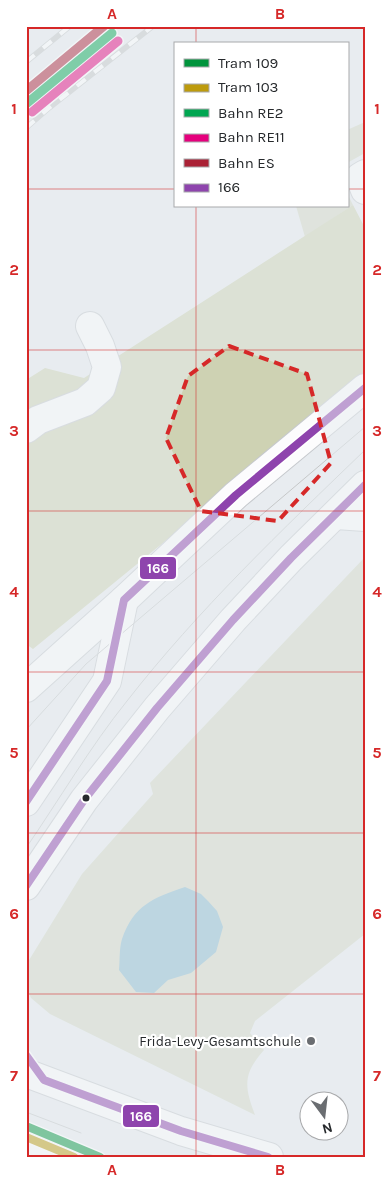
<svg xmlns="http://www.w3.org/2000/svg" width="391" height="1183" font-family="Karla,sans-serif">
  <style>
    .green { fill: #d4d8c6 }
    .forest { fill: #ced2b3 }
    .water { fill: #8abacf }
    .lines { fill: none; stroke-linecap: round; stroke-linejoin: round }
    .minor-casing { stroke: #c6c9cd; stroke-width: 30 }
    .major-casing { stroke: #c6c9cd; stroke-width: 30 }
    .minor { stroke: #fcfcfd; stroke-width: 28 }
    .major { stroke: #fcfcfd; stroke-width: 28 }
    .tram { stroke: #c5c7c8; stroke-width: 1 }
    .rail-casing { stroke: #c5c7c8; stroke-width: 5.5 }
    .rail { stroke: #fff; stroke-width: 4; stroke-dasharray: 11; stroke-linecap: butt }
    .bus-1-casing { stroke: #fff; stroke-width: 11 }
    .bus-1 { stroke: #8e44ad; stroke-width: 8 }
    .rail-1-casing { stroke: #fff; stroke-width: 12 }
    .rail-2-casing { stroke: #fff; stroke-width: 12 }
    .rail-3-casing { stroke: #fff; stroke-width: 12 }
    .rail-1 { stroke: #00a651; stroke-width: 9 }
    .rail-2 { stroke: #e5007d; stroke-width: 9 }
    .rail-3 { stroke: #aa2135; stroke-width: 9 }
    .tram-1-casing { stroke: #fff; stroke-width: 11 }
    .tram-2-casing { stroke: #fff; stroke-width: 11 }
    .tram-1 { stroke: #00943c; stroke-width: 8 }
    .tram-2 { stroke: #bd9b0d; stroke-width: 8 }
    .marked { fill: none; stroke: #d62828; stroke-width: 4; stroke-dasharray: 10 6; stroke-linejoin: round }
    .grid { fill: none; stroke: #d62828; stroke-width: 1; stroke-opacity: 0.55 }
    .bus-dot { fill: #26292c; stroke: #fff; stroke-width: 2 }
    .poi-dot { fill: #6a6d71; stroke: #fff; stroke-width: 2 }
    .labels { text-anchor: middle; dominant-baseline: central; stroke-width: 4.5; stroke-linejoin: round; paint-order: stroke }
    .poi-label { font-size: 14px; fill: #26292c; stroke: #fff; text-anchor: end }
    .line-badge { stroke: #fff; stroke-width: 2 }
    .badge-label { font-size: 14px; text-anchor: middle; font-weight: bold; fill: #fff }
    .neatline { fill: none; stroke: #d62828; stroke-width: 2 }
    .grid-label { font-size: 16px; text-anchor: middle; font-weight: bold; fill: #d62828 }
  </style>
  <rect width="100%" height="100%" fill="#e8ecf0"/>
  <g class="green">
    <polygon points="365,122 365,153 347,163 347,130"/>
    <polygon points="347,193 353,205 305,237 296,206 347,206"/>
    <path d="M365 557V934L255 1021 250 1033 264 1050C243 1074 244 1086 255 1115L50 1014 31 998 26 987V965L82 874 153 794 150 783Z"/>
  </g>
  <polygon class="forest" points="353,205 365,228 365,378 33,649 26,644 26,380 45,368 84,378"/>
  <path class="water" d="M185 887 201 894 208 901 217 911 223 927 216 952 191 973 168 980 154 993 136 992 119 970C120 961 119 949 122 939 134 905 153 898 185 887Z"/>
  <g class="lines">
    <g class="minor-casing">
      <g id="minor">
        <polyline points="365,174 360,177 365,190"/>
        <polyline points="26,429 38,420 85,402 101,388 107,367 100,346 90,326"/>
        <polyline points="336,515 365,517"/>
        <polyline points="26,802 107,681 124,600"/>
      </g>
    </g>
    <g class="major-casing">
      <g id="major">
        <polyline points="26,688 124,600 236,495 365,388"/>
        <polyline points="26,886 84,800 157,708 233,620 291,558 365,485"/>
        <polyline points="26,1073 181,1131 269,1157"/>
        <polyline points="26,1153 42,1157"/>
      </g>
    </g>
    <use href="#minor" class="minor"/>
    <use href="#major" class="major"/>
    <g class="tram">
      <polyline points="26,730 86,664 365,427"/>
      <path d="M26 848C59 800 90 747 127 701 198 610 282 530 365 450"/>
      <polyline points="26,1112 81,1133"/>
    </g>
    <g class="rail-casing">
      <g id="rail">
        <polyline points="26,62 70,26"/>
        <polyline points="26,128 49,108 153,26"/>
      </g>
    </g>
    <use href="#rail" class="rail"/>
    <g class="bus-1-casing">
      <g id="bus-1">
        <polyline points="26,802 107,681 124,600 236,495 365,388"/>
        <polyline points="26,886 84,800 157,708 233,620 291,558 365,485"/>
        <polyline points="26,1055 44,1080 181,1131 268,1157"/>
      </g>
    </g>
    <use href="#bus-1" class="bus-1"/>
    <g class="rail-1-casing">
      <polyline id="rail-1" points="26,104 112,33"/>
    </g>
    <g class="rail-2-casing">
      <polyline id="rail-2" points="32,112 118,41"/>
    </g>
    <g class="rail-3-casing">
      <polyline id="rail-3" points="26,91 104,26"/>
    </g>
    <use href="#rail-1" class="rail-1"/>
    <use href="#rail-2" class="rail-2"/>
    <use href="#rail-3" class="rail-3"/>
    <g class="tram-1-casing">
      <polyline id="tram-1" points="26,1126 100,1157"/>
    </g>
    <g class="tram-2-casing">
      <polyline id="tram-2" points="26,1137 74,1157"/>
    </g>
    <use href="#tram-1" class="tram-1"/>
    <use href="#tram-2" class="tram-2"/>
  </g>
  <path d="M0 0H391V1183H0ZM229 346 307 374 331 463 278 521 201 511 166 438 188 376Z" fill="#e8ecf0" fill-opacity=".55" fill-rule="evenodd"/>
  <path class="marked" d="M229 346 307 374 331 463 278 521 201 511 166 438 188 376Z"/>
  <path class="grid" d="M196 26V44M26 189H175M347 189H365M196 206V1157M26 350H365M26 511H365M26 672H365M26 833H365M26 994H365"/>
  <circle class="bus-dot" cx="86" cy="798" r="4.5"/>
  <circle class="poi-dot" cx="311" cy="1041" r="5"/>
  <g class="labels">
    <g class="poi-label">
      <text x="301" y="1041">Frida-Levy-Gesamtschule</text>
    </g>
  </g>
  <g class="line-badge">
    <rect x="139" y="556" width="38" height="24" rx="5" fill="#8e44ad"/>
    <rect x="122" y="1104" width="38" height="24" rx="5" fill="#8e44ad"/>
  </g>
  <g class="badge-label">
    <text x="158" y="573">166</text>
    <text x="141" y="1121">166</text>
  </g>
  <rect width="391" height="1183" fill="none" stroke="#ffffff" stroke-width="55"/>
  <rect x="174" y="42" width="175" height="165" fill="#ffffff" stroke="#a8a9ab"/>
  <rect x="184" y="59" width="25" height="8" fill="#00943c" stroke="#a8a9ab"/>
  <text x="218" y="68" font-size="15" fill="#26292c">Tram 109</text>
  <rect x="184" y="84" width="25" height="8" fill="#bd9b0d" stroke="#a8a9ab"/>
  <text x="218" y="92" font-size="15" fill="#26292c">Tram 103</text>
  <rect x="184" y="109" width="25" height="8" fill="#00a651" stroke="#a8a9ab"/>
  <text x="218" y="118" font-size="15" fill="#26292c">Bahn RE2</text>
  <rect x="184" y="134" width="25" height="8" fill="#e5007d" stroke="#a8a9ab"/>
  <text x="218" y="142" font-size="15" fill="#26292c">Bahn RE11</text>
  <rect x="184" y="159" width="25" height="8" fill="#aa2135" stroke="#a8a9ab"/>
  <text x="218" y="168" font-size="15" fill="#26292c">Bahn ES</text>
  <rect x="184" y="184" width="25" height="8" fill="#8e44ad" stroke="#a8a9ab"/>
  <text x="218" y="192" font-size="15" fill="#26292c">166</text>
  <g transform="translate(324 1116) rotate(165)"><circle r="24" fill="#ffffff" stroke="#a8a9ab"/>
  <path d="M0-4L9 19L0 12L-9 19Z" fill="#6a6d71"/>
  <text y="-8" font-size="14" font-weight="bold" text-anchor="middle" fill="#26292c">N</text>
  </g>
  <rect x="28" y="28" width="336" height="1128" class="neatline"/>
  <g class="grid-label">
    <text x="112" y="19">A</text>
    <text x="280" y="19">B</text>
    <text x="14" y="114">1</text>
    <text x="377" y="114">1</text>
    <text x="14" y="275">2</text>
    <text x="377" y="275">2</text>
    <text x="14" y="436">3</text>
    <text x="377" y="436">3</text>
    <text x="14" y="597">4</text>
    <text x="377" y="597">4</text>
    <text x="14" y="758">5</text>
    <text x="377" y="758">5</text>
    <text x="14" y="919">6</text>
    <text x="377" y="919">6</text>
    <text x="14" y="1081">7</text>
    <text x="377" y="1081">7</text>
    <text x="112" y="1175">A</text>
    <text x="280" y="1175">B</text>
  </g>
</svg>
